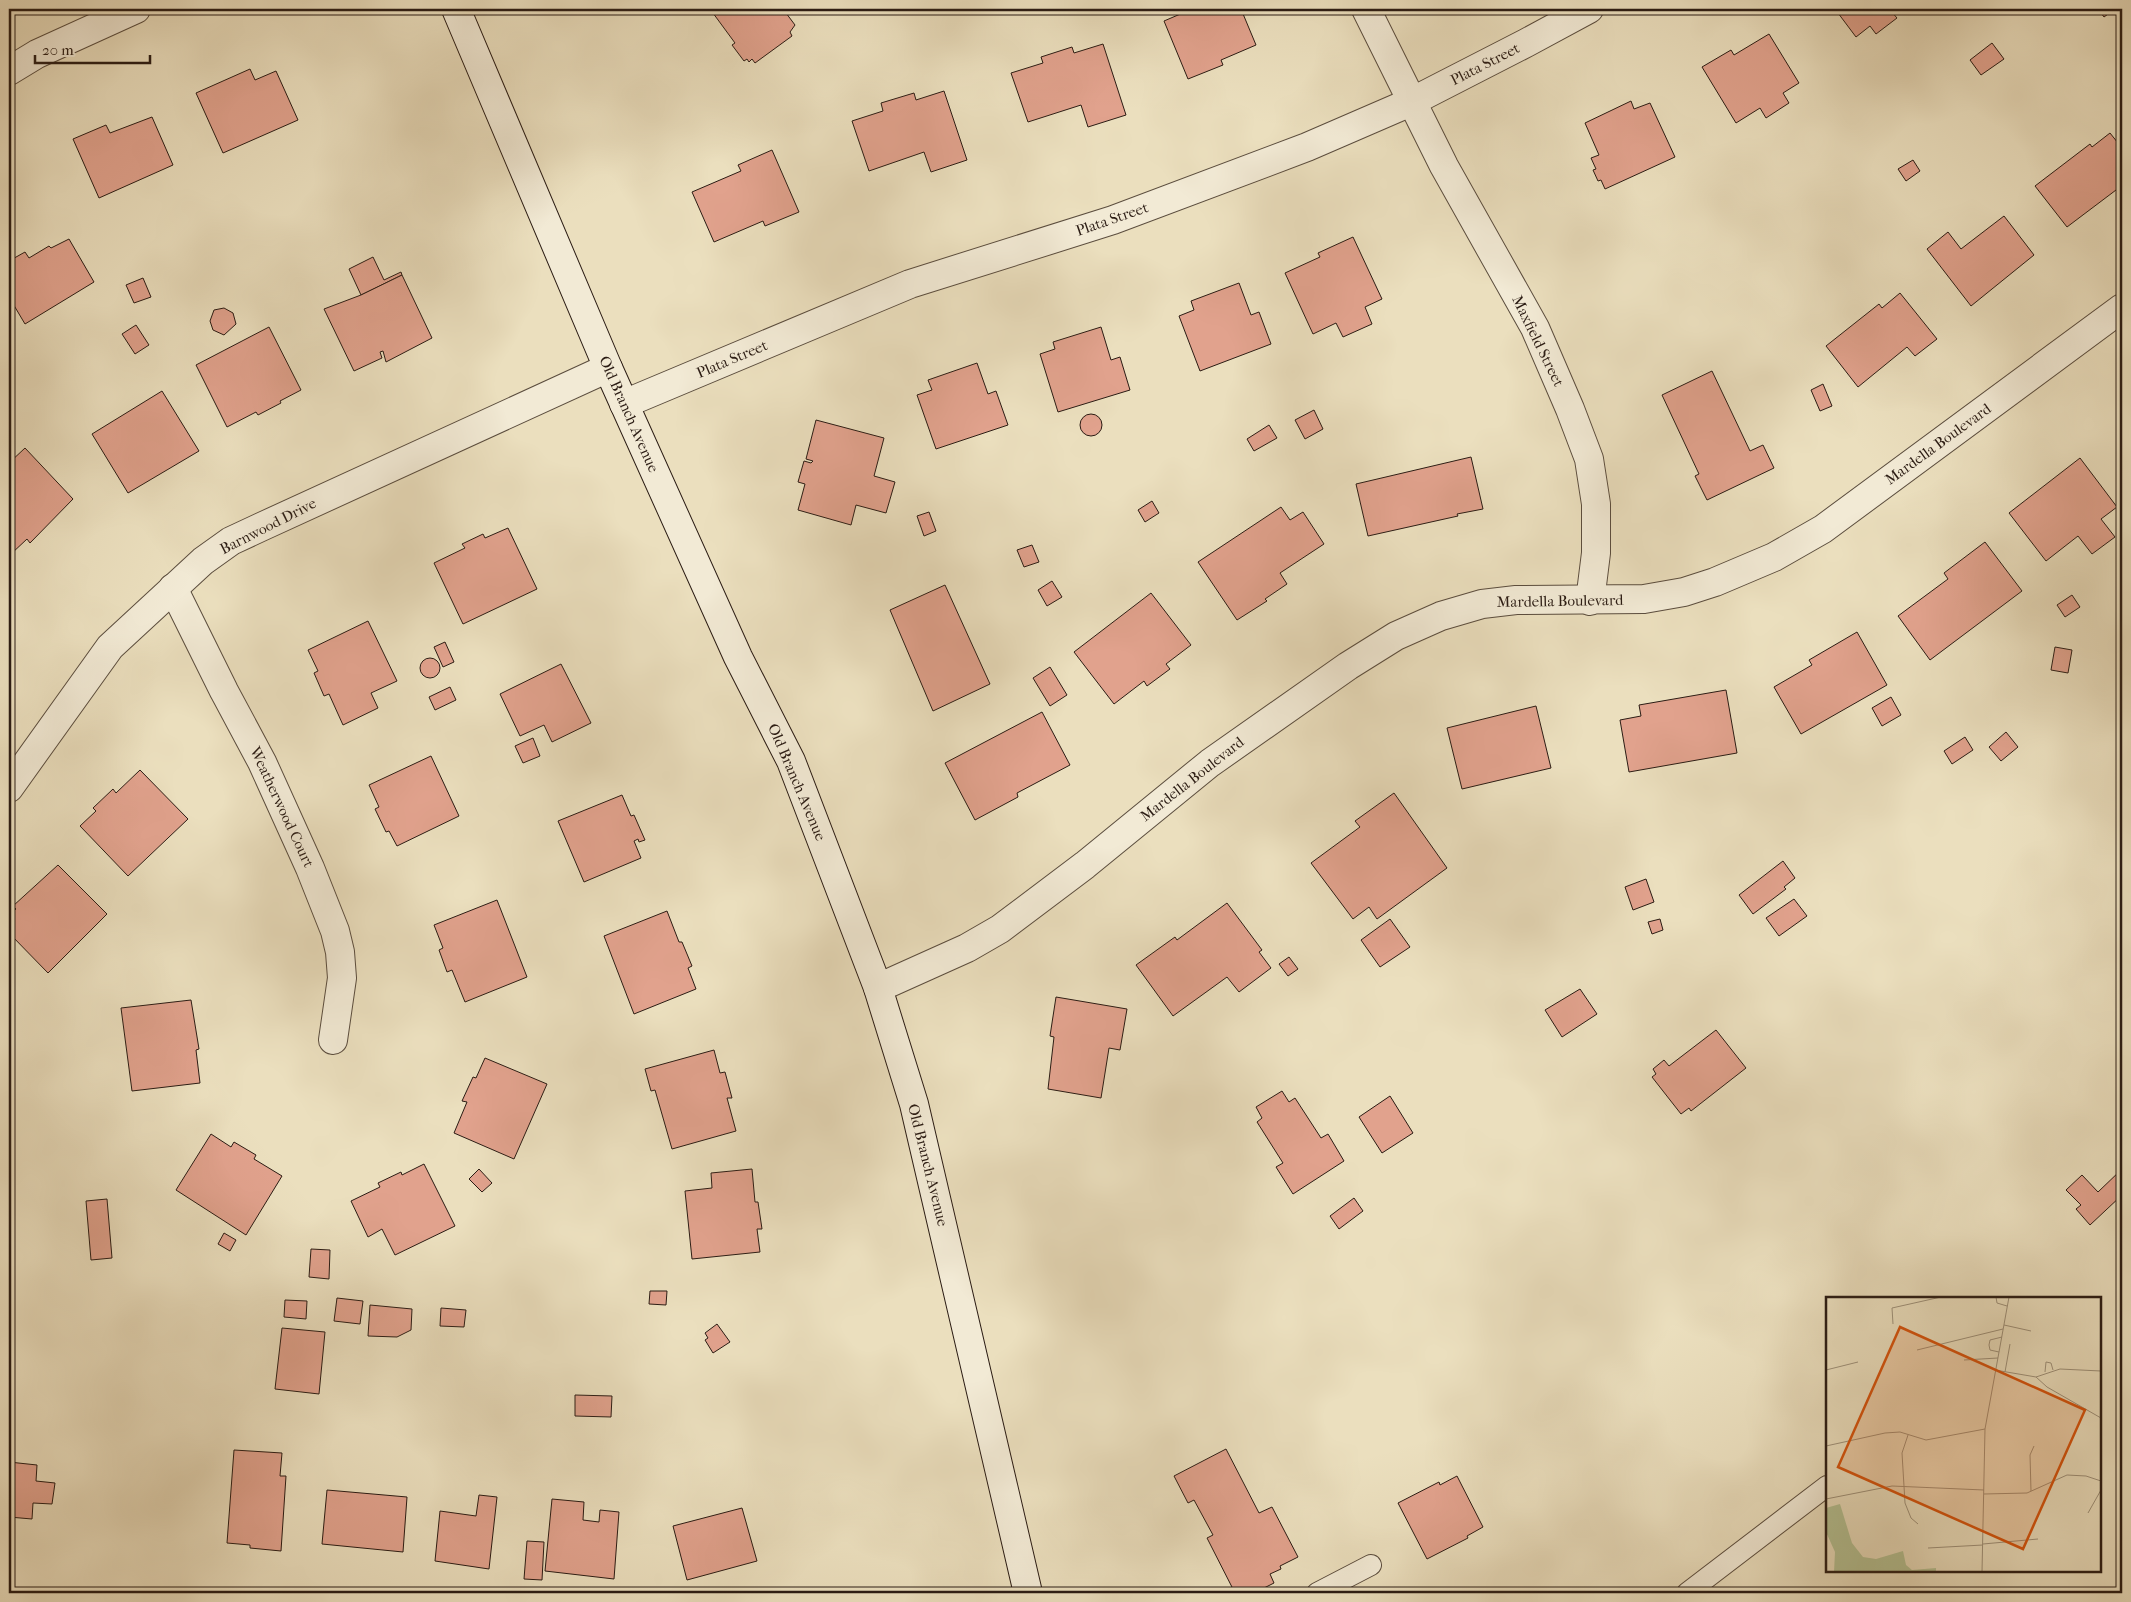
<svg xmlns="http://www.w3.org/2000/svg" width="2131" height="1602" font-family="'IM FELL French Canon',serif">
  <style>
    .building { fill: #e1a28d; stroke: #2b1c14 }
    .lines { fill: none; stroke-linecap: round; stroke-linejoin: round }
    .service-casing { stroke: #5b4d3e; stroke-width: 22 }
    .minor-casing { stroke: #5b4d3e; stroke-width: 30 }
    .tertiary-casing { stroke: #5b4d3e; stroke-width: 30 }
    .secondary-casing { stroke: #2b1c14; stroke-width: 30 }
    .service { stroke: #f2ead5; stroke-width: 20 }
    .minor { stroke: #f2ead5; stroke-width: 28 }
    .tertiary { stroke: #f2ead5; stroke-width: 28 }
    .secondary { stroke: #f2ead5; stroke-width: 28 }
    .labels { text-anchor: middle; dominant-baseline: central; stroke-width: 4; stroke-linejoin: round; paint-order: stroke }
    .street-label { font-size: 15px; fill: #2b1c14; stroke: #f2ead5 }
    .inset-road { fill: none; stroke: #9e917a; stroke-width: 1 }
    .view { fill: #d5530d; fill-opacity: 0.15; stroke: #d5530d; stroke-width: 2.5 }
    .inset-edge { fill: none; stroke: #2b1c14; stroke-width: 2.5 }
  </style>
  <rect width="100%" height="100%" fill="#ebdfbe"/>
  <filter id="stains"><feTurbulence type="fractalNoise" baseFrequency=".004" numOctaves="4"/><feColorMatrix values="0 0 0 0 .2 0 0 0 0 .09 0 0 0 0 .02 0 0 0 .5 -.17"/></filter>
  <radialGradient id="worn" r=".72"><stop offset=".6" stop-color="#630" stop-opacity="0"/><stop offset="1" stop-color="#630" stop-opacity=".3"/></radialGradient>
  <g class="building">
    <polygon points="710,9 783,9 795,25 790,32 792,36 755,63 752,59 749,62 747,59 744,61 732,45 735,43"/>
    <polygon points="1192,9 1241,9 1256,45 1221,60 1223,65 1188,79 1164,21"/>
    <polygon points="1835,9 1894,9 1891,11 1897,18 1876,34 1870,26 1856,37"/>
    <polygon points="2098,9 2115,9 2104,17"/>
    <polygon points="1769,34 1799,83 1783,93 1789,103 1766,118 1760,108 1736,123 1702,67 1731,50 1734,55"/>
    <polygon points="1992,43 2004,59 1981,75 1970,60"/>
    <polygon points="1103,44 1126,115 1088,127 1081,105 1028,122 1011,73 1043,63 1041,57 1072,47 1074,53"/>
    <polygon points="250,69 255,80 276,71 298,120 223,153 196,93"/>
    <polygon points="944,91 967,160 931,172 924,152 869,171 852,121 883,111 881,103 914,93 916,100"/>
    <polygon points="1631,101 1634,109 1650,103 1675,157 1605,189 1601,180 1598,181 1593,170 1596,169 1591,158 1599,155 1585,123"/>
    <polygon points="152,117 173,165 99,198 73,139 106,125 110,133"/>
    <polygon points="2110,133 2122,148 2122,190 2120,187 2067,227 2035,186 2090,144 2092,147"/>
    <polygon points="772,150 799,212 765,226 763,221 714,242 692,192 741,171 738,165"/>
    <polygon points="1913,160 1920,171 1906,181 1898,169"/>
    <polygon points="2004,216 2034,255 1971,306 1927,249 1948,232 1961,249"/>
    <polygon points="1353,237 1382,299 1365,307 1372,324 1343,337 1336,323 1313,334 1285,273 1320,257 1318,253"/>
    <polygon points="69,239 94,282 25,324 9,297 9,261 25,252 29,258 49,246 51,248"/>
    <polygon points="373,257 384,280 401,272 402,275 361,295 349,269"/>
    <polygon points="402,275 432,338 386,362 383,351 380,352 382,358 354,371 324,309 361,295"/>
    <polygon points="143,278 151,297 134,303 126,285"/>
    <polygon points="1239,283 1251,315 1259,312 1271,344 1200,371 1179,316 1194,310 1191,301"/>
    <polygon points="1900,293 1937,339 1915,356 1907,347 1858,387 1826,346 1879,304 1882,308"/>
    <polygon points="224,308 233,313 236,324 224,335 213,330 210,321 214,310"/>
    <polygon points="136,325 149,345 135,354 122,334"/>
    <polygon points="269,327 301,390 280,401 281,403 258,415 256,412 227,427 196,365"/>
    <polygon points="1101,327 1111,360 1120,357 1130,390 1058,412 1040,354 1055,349 1053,342"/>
    <polygon points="977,363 988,394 996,391 1008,425 936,449 917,395 932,390 928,380"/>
    <polygon points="1712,371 1750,451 1763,445 1774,468 1707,500 1695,476 1699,474 1662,395"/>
    <polygon points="1823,384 1832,406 1820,411 1811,390"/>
    <polygon points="162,391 199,451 128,493 92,434"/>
    <polygon points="1314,410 1323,429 1305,439 1295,420"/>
    <circle cx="1091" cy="425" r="11"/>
    <polygon points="816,420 884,438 874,476 895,482 886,513 856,505 851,525 798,510 805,484 798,482 804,461 811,463 813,461 806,459"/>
    <polygon points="1269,425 1277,438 1254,451 1247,439"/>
    <polygon points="25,448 73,499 30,543 27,539 11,554 9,552 9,463"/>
    <polygon points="1471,457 1483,509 1457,514 1458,516 1368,536 1356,484"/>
    <polygon points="2080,458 2117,507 2101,519 2115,537 2092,554 2078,536 2046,561 2009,513"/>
    <polygon points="1152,501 1159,513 1145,522 1138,510"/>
    <polygon points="1281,507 1290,520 1303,512 1324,544 1280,573 1287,584 1265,599 1267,601 1237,620 1198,562"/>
    <polygon points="929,512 936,531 924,536 917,516"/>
    <polygon points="508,528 537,589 463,624 434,563 465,548 462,544 483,534 485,538"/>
    <polygon points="1985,542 2022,591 1930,660 1898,616 1948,579 1944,573"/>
    <polygon points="1032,545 1039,562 1024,567 1017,550"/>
    <polygon points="1052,581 1062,597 1047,606 1038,590"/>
    <polygon points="945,585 990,684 933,711 890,610"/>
    <polygon points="1151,593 1191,645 1166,664 1170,669 1147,686 1144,681 1114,704 1074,652"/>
    <polygon points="2072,595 2080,607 2065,617 2057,605"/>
    <polygon points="368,621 397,681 371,693 378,708 343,725 329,694 324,696 314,673 318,671 308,650"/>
    <polygon points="1857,632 1887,685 1801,734 1774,687 1812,665 1809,660"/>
    <polygon points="445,642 454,662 443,667 434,647"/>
    <polygon points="2055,647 2072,650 2068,673 2051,670"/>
    <circle cx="430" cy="668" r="10"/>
    <polygon points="561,664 591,723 552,742 544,725 520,736 500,694"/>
    <polygon points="1050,667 1067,695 1050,706 1033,678"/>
    <polygon points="450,687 456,700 435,710 429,697"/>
    <polygon points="1726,690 1737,753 1629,772 1620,720 1641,716 1639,705"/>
    <polygon points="1891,697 1901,715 1882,726 1872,708"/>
    <polygon points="1536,706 1551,768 1462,789 1447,728"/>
    <polygon points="1042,712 1070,765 1017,793 1018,797 975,820 945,763"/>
    <polygon points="2006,732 2018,747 2001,761 1989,747"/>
    <polygon points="1965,737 1973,750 1952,764 1944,751"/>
    <polygon points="2121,737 2122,738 2122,806 2117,806"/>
    <polygon points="533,738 540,756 523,763 515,746"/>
    <polygon points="431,756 459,816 397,846 389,831 386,832 375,809 379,807 369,785"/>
    <polygon points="140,770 188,819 128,876 80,826 96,811 93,808 113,789 116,793"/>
    <polygon points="1394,793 1447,868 1377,919 1369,907 1353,919 1311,863 1360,827 1355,821"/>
    <polygon points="622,795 631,816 634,815 645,840 639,842 638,839 634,841 641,858 584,882 558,821"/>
    <polygon points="1783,861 1795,878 1784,887 1786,889 1753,914 1739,895"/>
    <polygon points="58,865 107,914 48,973 9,933 9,915 16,909 13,906"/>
    <polygon points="1646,879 1654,902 1633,910 1625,887"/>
    <polygon points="1794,899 1807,916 1779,936 1766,918"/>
    <polygon points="497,900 527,977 465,1002 452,970 447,972 439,950 443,948 434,925"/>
    <polygon points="1227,903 1262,950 1259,952 1271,968 1239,992 1227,977 1173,1016 1136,965 1175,937 1177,940"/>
    <polygon points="667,911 679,942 682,942 692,966 688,968 696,989 634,1014 604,936"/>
    <polygon points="1390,919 1410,947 1380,967 1361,940"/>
    <polygon points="1660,919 1663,930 1652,934 1648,922"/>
    <polygon points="1289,957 1298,969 1288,976 1279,964"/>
    <polygon points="1580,989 1597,1014 1562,1037 1545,1010"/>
    <polygon points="1056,997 1127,1009 1120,1050 1109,1048 1101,1098 1048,1089 1054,1037 1050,1036"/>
    <polygon points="191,1000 199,1049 196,1050 200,1083 132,1091 121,1008"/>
    <polygon points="1716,1030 1746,1068 1691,1111 1689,1108 1681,1114 1652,1077 1656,1074 1653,1069 1664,1060 1669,1066"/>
    <polygon points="714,1050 720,1073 725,1072 732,1098 727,1098 736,1131 672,1149 655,1090 651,1091 645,1069"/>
    <polygon points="485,1058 547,1084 514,1159 454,1133 467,1102 462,1101 473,1077 476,1078"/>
    <polygon points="1282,1091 1289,1102 1295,1098 1321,1138 1328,1134 1344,1161 1293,1194 1276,1167 1283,1163 1257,1122 1262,1118 1256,1107"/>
    <polygon points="1390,1096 1413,1133 1382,1153 1359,1117"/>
    <polygon points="211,1134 231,1147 234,1142 256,1155 254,1159 282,1176 246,1235 176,1190"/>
    <polygon points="424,1164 455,1226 395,1255 382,1229 368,1237 351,1201 380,1187 378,1183 401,1172 402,1175"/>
    <polygon points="479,1169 492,1183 482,1192 469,1179"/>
    <polygon points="752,1169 755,1202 758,1202 762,1229 757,1229 760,1252 692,1259 685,1191 712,1188 711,1173"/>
    <polygon points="2122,1169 2122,1195 2090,1225 2076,1209 2081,1205 2066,1190 2082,1175 2098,1192"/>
    <polygon points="1354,1198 1363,1211 1339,1229 1330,1216"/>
    <polygon points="107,1199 112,1258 91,1260 86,1201"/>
    <polygon points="224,1233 236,1240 230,1251 218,1244"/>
    <polygon points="311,1249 330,1250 329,1279 309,1277"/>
    <polygon points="650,1291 667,1291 666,1305 649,1304"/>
    <polygon points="337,1298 363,1301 360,1324 334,1321"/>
    <polygon points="285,1300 307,1301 306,1319 284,1317"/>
    <polygon points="370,1305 412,1309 411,1330 397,1337 368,1336"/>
    <polygon points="441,1308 466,1310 464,1327 440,1326"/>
    <polygon points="717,1324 730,1342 713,1353 705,1340 708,1338 705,1333"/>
    <polygon points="282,1328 325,1332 319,1394 275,1389"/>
    <polygon points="575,1395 612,1396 611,1417 575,1416"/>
    <polygon points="1226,1449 1259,1513 1272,1507 1298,1557 1280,1566 1281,1569 1270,1574 1274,1583 1254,1593 1251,1593 1248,1588 1235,1593 1207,1538 1213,1535 1194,1500 1188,1503 1174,1476"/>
    <polygon points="234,1450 282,1453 280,1476 286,1476 281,1551 250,1548 250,1545 227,1543"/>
    <polygon points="9,1462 37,1465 36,1481 55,1483 52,1504 33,1503 32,1519 9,1517 9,1521"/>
    <polygon points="1457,1476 1483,1527 1467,1536 1468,1538 1427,1559 1398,1503 1439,1482 1440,1485"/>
    <polygon points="327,1490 407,1497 403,1552 322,1544"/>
    <polygon points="479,1495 497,1497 489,1569 435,1561 440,1511 476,1516"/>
    <polygon points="552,1499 584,1502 583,1520 599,1522 600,1510 619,1512 614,1579 545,1571"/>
    <polygon points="742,1508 757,1561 687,1580 673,1526"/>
    <polygon points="527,1541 544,1542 542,1580 524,1579"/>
  </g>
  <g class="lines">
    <g class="service-casing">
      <g id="service">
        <polyline points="1317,1593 1371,1565"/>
        <polyline points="1687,1593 1827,1486"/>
      </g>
    </g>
    <g class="minor-casing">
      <g id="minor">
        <polyline points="1366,9 1444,166 1535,328 1570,409 1589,459 1596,504 1596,553 1590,601"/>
        <polyline points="9,71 37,54 136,9"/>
        <polyline points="173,588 224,691 262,762 310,868 335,931 340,952 342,978 333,1040"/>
        <polyline points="9,788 110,647 203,561 231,541 261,527 608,368"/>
        <polyline points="878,988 967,948 1000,929 1085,865 1210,763 1348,666 1396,636 1441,616 1482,604 1516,600 1644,599 1684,592 1715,582 1774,557 1823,529 2122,308"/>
      </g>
    </g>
    <g class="tertiary-casing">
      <polyline id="tertiary" points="624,404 910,284 1113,220 1307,147 1411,102 1526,43 1589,9"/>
    </g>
    <g class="secondary-casing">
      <polyline id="secondary" points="456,9 608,368 738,657 791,761 878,988 914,1104 1028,1593"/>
    </g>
    <use href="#service" class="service"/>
    <use href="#minor" class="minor"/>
    <use href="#tertiary" class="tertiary"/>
    <use href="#secondary" class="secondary"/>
  </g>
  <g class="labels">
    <g class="street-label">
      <text transform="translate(1485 64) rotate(-27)">Plata Street</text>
      <text transform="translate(1112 219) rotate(-19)">Plata Street</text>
      <text transform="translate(1538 341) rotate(64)">Maxfield Street</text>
      <text transform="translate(732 359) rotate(-23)">Plata Street</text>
      <text transform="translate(629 414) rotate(66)">Old Branch Avenue</text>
      <text transform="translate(1938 444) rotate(-36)">Mardella Boulevard</text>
      <text transform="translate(268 526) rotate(-27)">Barnwood Drive</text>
      <text transform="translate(1560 601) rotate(-1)">Mardella Boulevard</text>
      <text transform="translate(1192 779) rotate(-38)">Mardella Boulevard</text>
      <text transform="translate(797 782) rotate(67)">Old Branch Avenue</text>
      <text transform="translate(282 807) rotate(65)">Weatherwood Court</text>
      <text transform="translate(928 1165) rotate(76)">Old Branch Avenue</text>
    </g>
  </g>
  <g transform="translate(1826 1297)">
    <rect width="275" height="275" fill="#ebdfbe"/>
    <path d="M14 207 26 246 37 260 50 262 77 254 80 268 86 273 110 271V275H8L9 255 0 235V211Z" fill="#b5c294"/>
    <path class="inset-road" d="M170 0 171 6 181 9M67 27 66 11 115 0M178 28 205 34M91 53 177 32M173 55 164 53 163 48 164 43 176 40M138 63 172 61M0 73 32 65M169 73 210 80 221 90 275 121M179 75 184 47M219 75 220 65 225 66 227 73M210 80 234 72 275 74M82 138 76 156 79 206 85 221 92 227M0 149 59 136 74 135 100 143 159 132M205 194 204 158 208 149M158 197 201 196 241 178 260 179 275 184M0 202 66 189 158 193M262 216 275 193M157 247 212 242M102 251 157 248M156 275 159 132 183 0"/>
    <path class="view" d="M74 30 259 113 197 252 12 170Z"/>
    <rect width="275" height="275" class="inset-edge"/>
  </g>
  <rect width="2131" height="1602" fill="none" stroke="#ebdfbe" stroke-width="30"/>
  <rect x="10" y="10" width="2111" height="1582" fill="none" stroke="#2b1c14" stroke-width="2.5"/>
  <rect x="15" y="15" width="2101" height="1572" fill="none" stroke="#2b1c14"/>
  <path d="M35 55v8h115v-8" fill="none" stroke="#2b1c14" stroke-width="2.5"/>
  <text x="42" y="55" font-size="15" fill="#2b1c14" stroke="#f2ead5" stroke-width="4" paint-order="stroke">20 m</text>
  <rect width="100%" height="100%" filter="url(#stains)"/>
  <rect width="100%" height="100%" fill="url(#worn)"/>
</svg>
